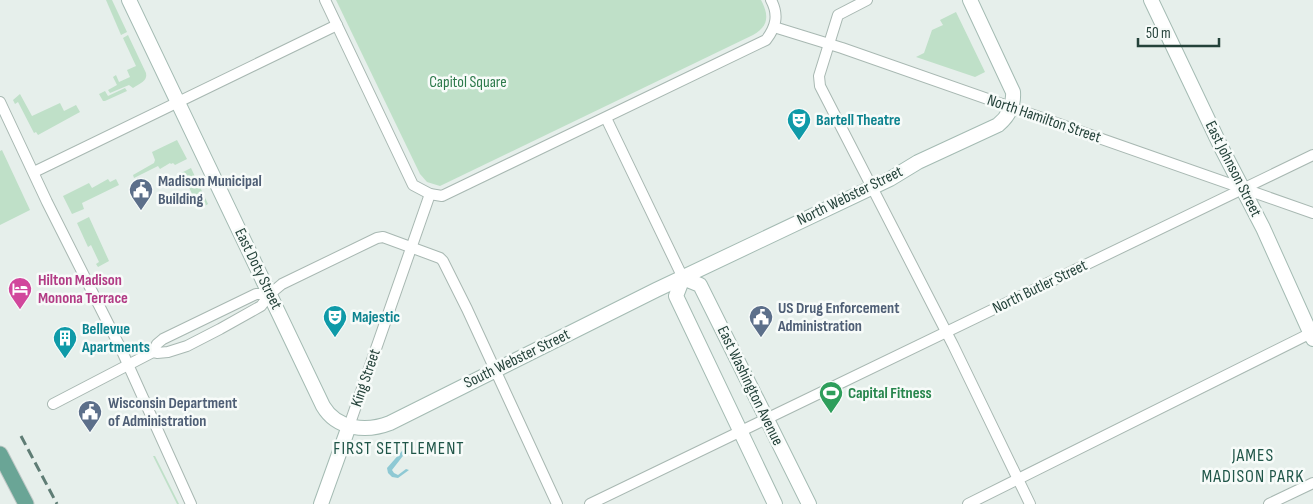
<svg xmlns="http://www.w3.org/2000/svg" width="1313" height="504" font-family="'Sofia Sans Condensed',sans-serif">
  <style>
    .green { fill: #bfe0c8 }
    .water { fill: #8ec9d4 }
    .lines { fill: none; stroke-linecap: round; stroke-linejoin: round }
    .street-casing { stroke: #a8b8b2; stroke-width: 12 }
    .secondary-casing { stroke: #a4bbb3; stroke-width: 16 }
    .primary-casing { stroke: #c2cac8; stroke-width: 17 }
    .street { stroke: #fff; stroke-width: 10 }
    .secondary { stroke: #fff; stroke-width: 14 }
    .primary { stroke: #6aa596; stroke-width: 15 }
    .rail { stroke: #5f7d75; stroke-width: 3; stroke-dasharray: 10 5; stroke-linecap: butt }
    .labels { text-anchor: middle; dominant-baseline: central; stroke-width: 5; stroke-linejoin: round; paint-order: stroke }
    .park-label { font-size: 16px; fill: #2d7a4b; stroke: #f7fbf9 }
    .street-label { font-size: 16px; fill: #24423a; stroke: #f7fbf9 }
    .culture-label { font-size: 16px; font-weight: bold; fill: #0d838f; stroke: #f7fbf9; text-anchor: start }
    .service-label { font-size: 16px; font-weight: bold; fill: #4e5e75; stroke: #f7fbf9; text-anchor: start }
    .hotel-label { font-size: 16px; font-weight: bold; fill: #b23c85; stroke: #f7fbf9; text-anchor: start }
    .leisure-label { font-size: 16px; font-weight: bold; fill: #27864d; stroke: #f7fbf9; text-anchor: start }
    .neighbourhood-label { font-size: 18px; letter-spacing: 1px; fill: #1f5548; stroke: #f7fbf9 }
  </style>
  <rect width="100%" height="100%" fill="#e6efeb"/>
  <g class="green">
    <polygon points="106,0 112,0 127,32 121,35"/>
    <path d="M336 0H761C769 15 769 26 753 35L440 186 427 182 420 174Z"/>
    <polygon points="956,12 985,72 975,77 916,57 924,53 932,30 943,25 940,20"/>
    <path d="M128 35 146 73C148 81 139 84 133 88L129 85 110 93 108 90 117 85 113 77 116 75 119 82 130 77 127 70 136 66 123 38Z"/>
    <polygon points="125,88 127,91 105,101 103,101 99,94 105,91 108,96"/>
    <polygon points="20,94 32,116 60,103 64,111 76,105 80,112 38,135 36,132 34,133 18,102 15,104 13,100"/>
    <polygon points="177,140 187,159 175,165 173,163 171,164 170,163 160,169 158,166 134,178 133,175 154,163 155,160 152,152"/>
    <polygon points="2,150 30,210 0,225 0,151"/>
    <polygon points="191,168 208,204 203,207 201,203 195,205 194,201 195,200 184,177 181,178 179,174"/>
    <polygon points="108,179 110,182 116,179 119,185 82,203 84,209 72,214 63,196 89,183 92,188"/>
    <polygon points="89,217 109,261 98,267 96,264 99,262 91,245 88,247 77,223"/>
    <polygon points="153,456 155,456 179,504 177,504"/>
  </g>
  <polygon class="water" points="409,443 406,452 392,470 394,473 398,475 406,469 409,470 398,478 392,477 388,473 387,468"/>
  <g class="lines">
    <g class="street-casing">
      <g id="street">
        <path d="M325 0 413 185 430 194 442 196 766 40C776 27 779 15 771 0"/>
        <polyline points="867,0 838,15 819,76 820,86 953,345 1030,504"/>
        <polyline points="774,27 842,48 1313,213"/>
        <polyline points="0,102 47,202 121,349 191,504"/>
        <polyline points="606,118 683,278"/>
        <polyline points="34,172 337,25"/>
        <polyline points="153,352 157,344 163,339 256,294 270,294"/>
        <polyline points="53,404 153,352 157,353 168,352 187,346 220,329 261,306 270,294 282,284 377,238 383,237 440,258 443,261 467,309 557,504"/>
        <polyline points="349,426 430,194"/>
        <polyline points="590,504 1313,155"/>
        <polyline points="968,504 1313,332"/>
        <polyline points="1269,504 1313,483"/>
      </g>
    </g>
    <g class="secondary-casing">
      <g id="secondary">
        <path d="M129 0 323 406C337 430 367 432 390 423L656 290 890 179 918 162 998 125C1009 116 1014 106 1013 92L970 0"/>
        <polyline points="1151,0 1221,147 1263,228 1313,339"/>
        <polyline points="683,278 700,285 809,504"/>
        <polyline points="683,278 676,296 775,504"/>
        <polyline points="321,504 349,426"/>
      </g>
    </g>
    <g class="primary-casing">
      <polyline id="primary" points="0,454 26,504"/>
    </g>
    <use href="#street" class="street"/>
    <use href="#secondary" class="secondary"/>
    <use href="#primary" class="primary"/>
    <polyline class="rail" points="21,436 57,504"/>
  </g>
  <defs>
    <g id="theatre-pin" transform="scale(1.25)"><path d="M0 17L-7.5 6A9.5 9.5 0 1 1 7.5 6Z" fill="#0f9aa8" stroke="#f7fbf9"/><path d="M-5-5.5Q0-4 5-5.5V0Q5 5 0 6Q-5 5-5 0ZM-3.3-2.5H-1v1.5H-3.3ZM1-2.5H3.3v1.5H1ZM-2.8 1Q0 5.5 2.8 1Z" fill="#fff"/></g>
    <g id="civic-pin" transform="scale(1.25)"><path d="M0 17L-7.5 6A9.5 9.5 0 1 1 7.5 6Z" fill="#5c6f8a" stroke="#f7fbf9"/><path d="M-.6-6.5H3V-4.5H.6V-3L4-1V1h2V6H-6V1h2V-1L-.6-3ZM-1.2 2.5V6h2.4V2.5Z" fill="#fff"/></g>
    <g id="hotel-pin" transform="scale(1.25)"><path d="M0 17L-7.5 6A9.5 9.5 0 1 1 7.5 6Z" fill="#d1479c" stroke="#f7fbf9"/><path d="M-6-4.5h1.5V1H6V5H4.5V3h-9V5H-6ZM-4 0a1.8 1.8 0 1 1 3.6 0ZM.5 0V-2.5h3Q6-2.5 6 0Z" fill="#fff"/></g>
    <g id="building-pin" transform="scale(1.25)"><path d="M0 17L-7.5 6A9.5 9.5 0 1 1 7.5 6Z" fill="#0f9aa8" stroke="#f7fbf9"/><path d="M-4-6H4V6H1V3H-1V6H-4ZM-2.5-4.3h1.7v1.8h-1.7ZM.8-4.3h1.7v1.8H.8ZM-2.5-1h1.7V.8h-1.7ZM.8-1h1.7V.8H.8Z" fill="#fff"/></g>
    <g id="stadium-pin" transform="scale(1.25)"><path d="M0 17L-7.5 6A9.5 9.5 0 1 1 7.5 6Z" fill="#2e9e5b" stroke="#f7fbf9"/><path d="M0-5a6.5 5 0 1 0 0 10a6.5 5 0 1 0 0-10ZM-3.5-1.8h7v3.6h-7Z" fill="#fff"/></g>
  </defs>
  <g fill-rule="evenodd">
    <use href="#theatre-pin" x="799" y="120"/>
    <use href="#civic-pin" x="141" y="190"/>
    <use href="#hotel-pin" x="20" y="289"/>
    <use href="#theatre-pin" x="335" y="317"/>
    <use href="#civic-pin" x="761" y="317"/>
    <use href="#building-pin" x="65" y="338"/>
    <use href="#stadium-pin" x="831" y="393"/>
    <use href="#civic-pin" x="90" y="412"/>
  </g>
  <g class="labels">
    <g class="park-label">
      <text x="468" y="82">Capitol Square</text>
    </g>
    <g class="street-label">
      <text transform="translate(1044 119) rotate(19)">North Hamilton Street</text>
      <text transform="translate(1233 169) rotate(63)">East Johnson Street</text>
      <text transform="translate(850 196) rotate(-26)">North Webster Street</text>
      <text transform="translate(258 269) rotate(64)">East Doty Street</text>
      <text transform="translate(1040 287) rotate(-26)">North Butler Street</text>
      <text transform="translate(517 359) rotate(-26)">South Webster Street</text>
      <text transform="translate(366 378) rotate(-71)">King Street</text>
      <text transform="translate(750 386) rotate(64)">East Washington Avenue</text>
    </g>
    <g class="culture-label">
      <text x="816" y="120">Bartell Theatre</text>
      <text x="352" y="317">Majestic</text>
      <text x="82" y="329">Bellevue<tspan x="82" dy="18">Apartments</tspan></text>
    </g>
    <g class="service-label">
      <text x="158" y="181">Madison Municipal<tspan x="158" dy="18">Building</tspan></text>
      <text x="778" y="308">US Drug Enforcement<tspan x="778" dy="18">Administration</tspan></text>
      <text x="108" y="403">Wisconsin Department<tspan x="108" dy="18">of Administration</tspan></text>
    </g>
    <g class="hotel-label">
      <text x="38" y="280">Hilton Madison<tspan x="38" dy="18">Monona Terrace</tspan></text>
    </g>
    <g class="leisure-label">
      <text x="848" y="393">Capital Fitness</text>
    </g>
    <g class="neighbourhood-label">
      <text x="399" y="448">FIRST SETTLEMENT</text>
      <text x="1253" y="455">JAMES<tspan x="1253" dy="21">MADISON PARK</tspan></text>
    </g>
  </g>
  <path d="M1138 38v8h81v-8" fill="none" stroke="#24423a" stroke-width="2.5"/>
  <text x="1146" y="38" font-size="15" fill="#24423a" stroke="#f7fbf9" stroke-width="4" paint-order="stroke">50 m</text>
</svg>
